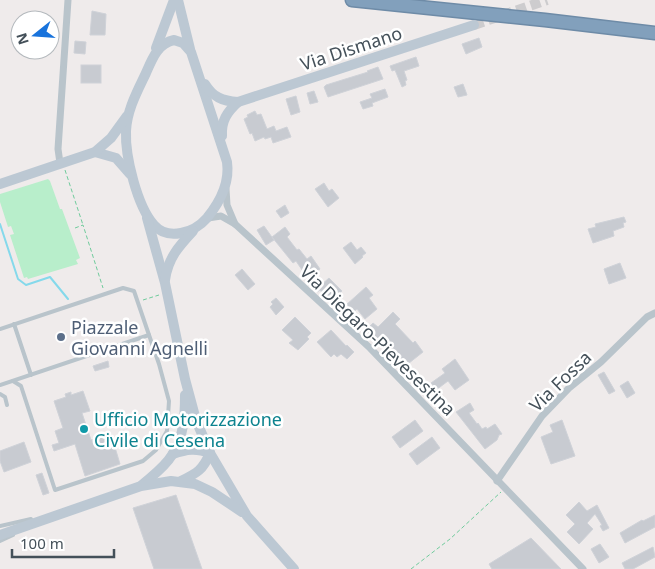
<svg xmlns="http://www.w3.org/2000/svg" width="655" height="569" font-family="'Noto Sans',sans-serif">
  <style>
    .green { fill: #b8eecb }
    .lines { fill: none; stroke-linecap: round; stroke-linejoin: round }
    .stream { stroke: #85d9eb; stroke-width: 2 }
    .building { fill: #c8cbd1; stroke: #cfd2d8 }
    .secondary-tunnel { stroke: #cdccce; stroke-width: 10; stroke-dasharray: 10 5; stroke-linecap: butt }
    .highway-casing { stroke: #6e8ba7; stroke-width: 15 }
    .path { stroke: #70cb9c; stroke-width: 1; stroke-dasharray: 4 2.5; stroke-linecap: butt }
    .lane { stroke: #b9c4cb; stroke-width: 4 }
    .street { stroke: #b9c4cb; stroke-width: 7 }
    .secondary { stroke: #bcc8d3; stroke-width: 10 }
    .highway { stroke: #82a0bc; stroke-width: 12 }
    .service-dot { fill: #5c6f8a; stroke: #fff; stroke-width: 2 }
    .culture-dot { fill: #0f9aa8; stroke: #fff; stroke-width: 2 }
    .labels { text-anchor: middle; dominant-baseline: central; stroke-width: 5; stroke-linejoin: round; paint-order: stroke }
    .street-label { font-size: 18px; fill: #445059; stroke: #fff }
    .service-label { font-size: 18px; fill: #4e5e75; stroke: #fff; text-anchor: start }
    .culture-label { font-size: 18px; fill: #0d838f; stroke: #fff; text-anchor: start }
  </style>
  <rect width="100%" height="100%" fill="#efebeb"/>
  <polygon class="green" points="48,179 50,181 60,209 62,209 80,258 76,260 78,264 28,279 27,277 24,278 10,235 14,234 11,226 8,227 0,202 0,194"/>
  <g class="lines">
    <polyline class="stream" points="0,224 18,279 26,285 50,277 68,299"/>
  </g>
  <g class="building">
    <polygon points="92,11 106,14 105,35 90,35"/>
    <polygon points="479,38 482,47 466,54 462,44"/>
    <polygon points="75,41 86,42 85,54 74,53"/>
    <polygon points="416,57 419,66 404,71 407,80 405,81 406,85 402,87 395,70 392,71 390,66"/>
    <rect x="81" y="65" width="20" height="18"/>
    <polygon points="378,67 383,79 328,97 324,87 326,85 368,72 367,71"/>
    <polygon points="463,84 467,95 458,97 454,87"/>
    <polygon points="385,89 388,97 372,103 373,106 363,109 360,102 372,98 370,94"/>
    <polygon points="314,91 318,102 310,104 307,93"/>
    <polygon points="296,96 300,112 291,115 286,99"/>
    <polygon points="255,111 257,115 261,114 267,129 274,126 276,131 287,127 291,137 273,143 271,137 265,139 264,137 255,141 252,133 250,134 244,119 248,117 247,115"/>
    <polygon points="324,183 329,191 332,189 339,198 328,207 315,189"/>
    <polygon points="285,205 289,213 281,218 276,211"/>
    <polygon points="624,217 626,222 623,223 624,227 613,231 614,236 593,243 588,229 596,227 595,224"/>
    <polygon points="264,226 274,240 266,245 257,230"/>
    <polygon points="285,227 290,234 287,237 297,250 299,249 307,259 311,256 320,269 312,275 320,286 329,278 342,291 334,298 337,302 333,306 320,290 317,292 296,261 293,263 272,237"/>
    <polygon points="351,242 357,250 361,247 366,253 362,256 363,257 355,264 343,248"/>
    <polygon points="620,263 626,278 609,284 604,269"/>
    <polygon points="242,269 255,284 248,290 235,275"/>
    <polygon points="366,287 373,295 369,298 377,309 365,319 357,309 352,313 346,305"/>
    <polygon points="276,298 284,307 276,315 270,307 273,304 271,302"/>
    <polygon points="393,312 400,319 395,324 413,343 415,341 423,352 404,367 390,350 379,339 377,341 366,330 373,323 378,327"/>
    <polygon points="295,317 311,333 307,337 309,339 298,350 289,343 293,340 282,330"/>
    <polygon points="331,330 346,346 347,345 354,352 347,359 341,354 337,357 334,354 331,357 317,342"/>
    <polygon points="455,359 469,380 455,390 448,381 436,390 431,383 445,373 442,369"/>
    <polygon points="108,361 109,367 95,371 93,366"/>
    <polygon points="604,372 615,391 609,394 598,375"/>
    <polygon points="628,381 635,393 627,398 620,386"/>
    <polygon points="83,391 90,411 82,413 91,440 111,434 120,464 85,476 75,444 54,451 52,445 59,443 55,431 63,428 54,401 66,397 65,394 71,392 71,395"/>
    <polygon points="470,403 474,410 469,413 477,424 478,423 482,429 486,427 487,429 495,424 502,434 499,435 497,440 485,449 456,412"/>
    <polygon points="415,420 423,431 400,448 392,437"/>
    <polygon points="562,420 575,456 551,464 541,437 553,432 550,425"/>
    <polygon points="432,437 440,448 417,465 409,454"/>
    <polygon points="24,442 31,462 4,472 0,461 0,451"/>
    <polygon points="42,473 49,493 43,495 36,475"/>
    <polygon points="176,495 202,569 154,569 133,508"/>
    <polygon points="579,502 587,511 597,505 609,528 603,531 600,526 602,525 595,514 587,523 593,529 579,544 567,532 575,524 566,515"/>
    <polygon points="655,515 655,527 625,543 620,533 642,520 643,521"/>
    <polygon points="531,538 561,569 492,569 489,564"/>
    <polygon points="600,544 609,557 599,563 591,549"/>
    <polygon points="653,547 655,557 633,569 625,569 622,563"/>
  </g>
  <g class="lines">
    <polyline class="secondary-tunnel" points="474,25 547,0"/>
    <g class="highway-casing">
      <polyline id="highway" points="352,0 545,20 655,33"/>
    </g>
    <g class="path">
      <polyline points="65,170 83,225"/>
      <polyline points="75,228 83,225 103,288"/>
      <polyline points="143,300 159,295"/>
      <polyline points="411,569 450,539 501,492"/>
    </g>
    <g class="lane">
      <polyline points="14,324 31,375"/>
      <polyline points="0,329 123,288 134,291 149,335 0,385"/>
      <polyline points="13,381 21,386 55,490 143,461 156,450 167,431 169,401 159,364 149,335"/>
      <polyline points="0,394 5,397 7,405"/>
      <polyline points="0,526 31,519"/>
      <polyline points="0,541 13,535"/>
    </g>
    <g class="street">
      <polyline points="60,163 58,149 68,0"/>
      <polyline points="226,189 227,205 235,224"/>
      <polyline points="208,218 221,216 235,224 370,348 583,569"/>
      <polyline points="497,481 542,416 569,388 601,362 647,317 655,313"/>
    </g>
    <g class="secondary">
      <polyline points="178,0 190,49"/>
      <path d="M174 40 183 43 191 52 227 162C230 183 220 202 207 218 200 226 192 231 181 233 171 235 161 233 154 225 137 206 125 156 126 131 127 110 137 92 146 73 152 59 158 43 174 40Z"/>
      <polyline points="156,48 174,0"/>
      <path d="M205 84C213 97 222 101 238 102L474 25"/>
      <path d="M222 136C221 121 227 112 238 102"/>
      <polyline points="95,152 116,158 130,174"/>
      <polyline points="0,184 95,152 111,138 127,116"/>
      <polyline points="147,218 165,283 185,379 196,420 210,453 247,516 294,569"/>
      <path d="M165 280C168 258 179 246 193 231"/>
      <path d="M173 454C187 449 196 448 210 453"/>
      <path d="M181 481C197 473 203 470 210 453"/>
      <path d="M142 485C152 476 165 467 172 455 184 438 185 414 185 395"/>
      <polyline points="0,535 141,486 171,481 195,484 212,492 242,512"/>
    </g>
    <use href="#highway" class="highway"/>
  </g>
  <circle class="service-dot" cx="61" cy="337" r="5"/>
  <circle class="culture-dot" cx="84" cy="429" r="5"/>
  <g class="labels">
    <g class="street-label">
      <text transform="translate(351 48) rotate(-18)">Via Dismano</text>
      <text transform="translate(378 340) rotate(44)">Via Diegaro-Pievesestina</text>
      <text transform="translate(560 381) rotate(-44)">Via Fossa</text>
    </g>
    <g class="service-label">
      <text x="71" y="327">Piazzale<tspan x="71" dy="21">Giovanni Agnelli</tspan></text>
    </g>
    <g class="culture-label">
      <text x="94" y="419">Ufficio Motorizzazione<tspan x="94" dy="21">Civile di Cesena</tspan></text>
    </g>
  </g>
  <g transform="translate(35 35) rotate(253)"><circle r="24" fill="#ffffff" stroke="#b4b9bd"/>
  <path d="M0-4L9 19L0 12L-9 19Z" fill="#1873dc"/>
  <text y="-8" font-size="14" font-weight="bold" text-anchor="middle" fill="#445059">N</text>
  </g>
  <path d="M12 549v8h102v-8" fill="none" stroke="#445059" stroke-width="2.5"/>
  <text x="20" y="549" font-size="15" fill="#445059" stroke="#ffffff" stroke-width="4" paint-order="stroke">100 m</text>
</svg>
